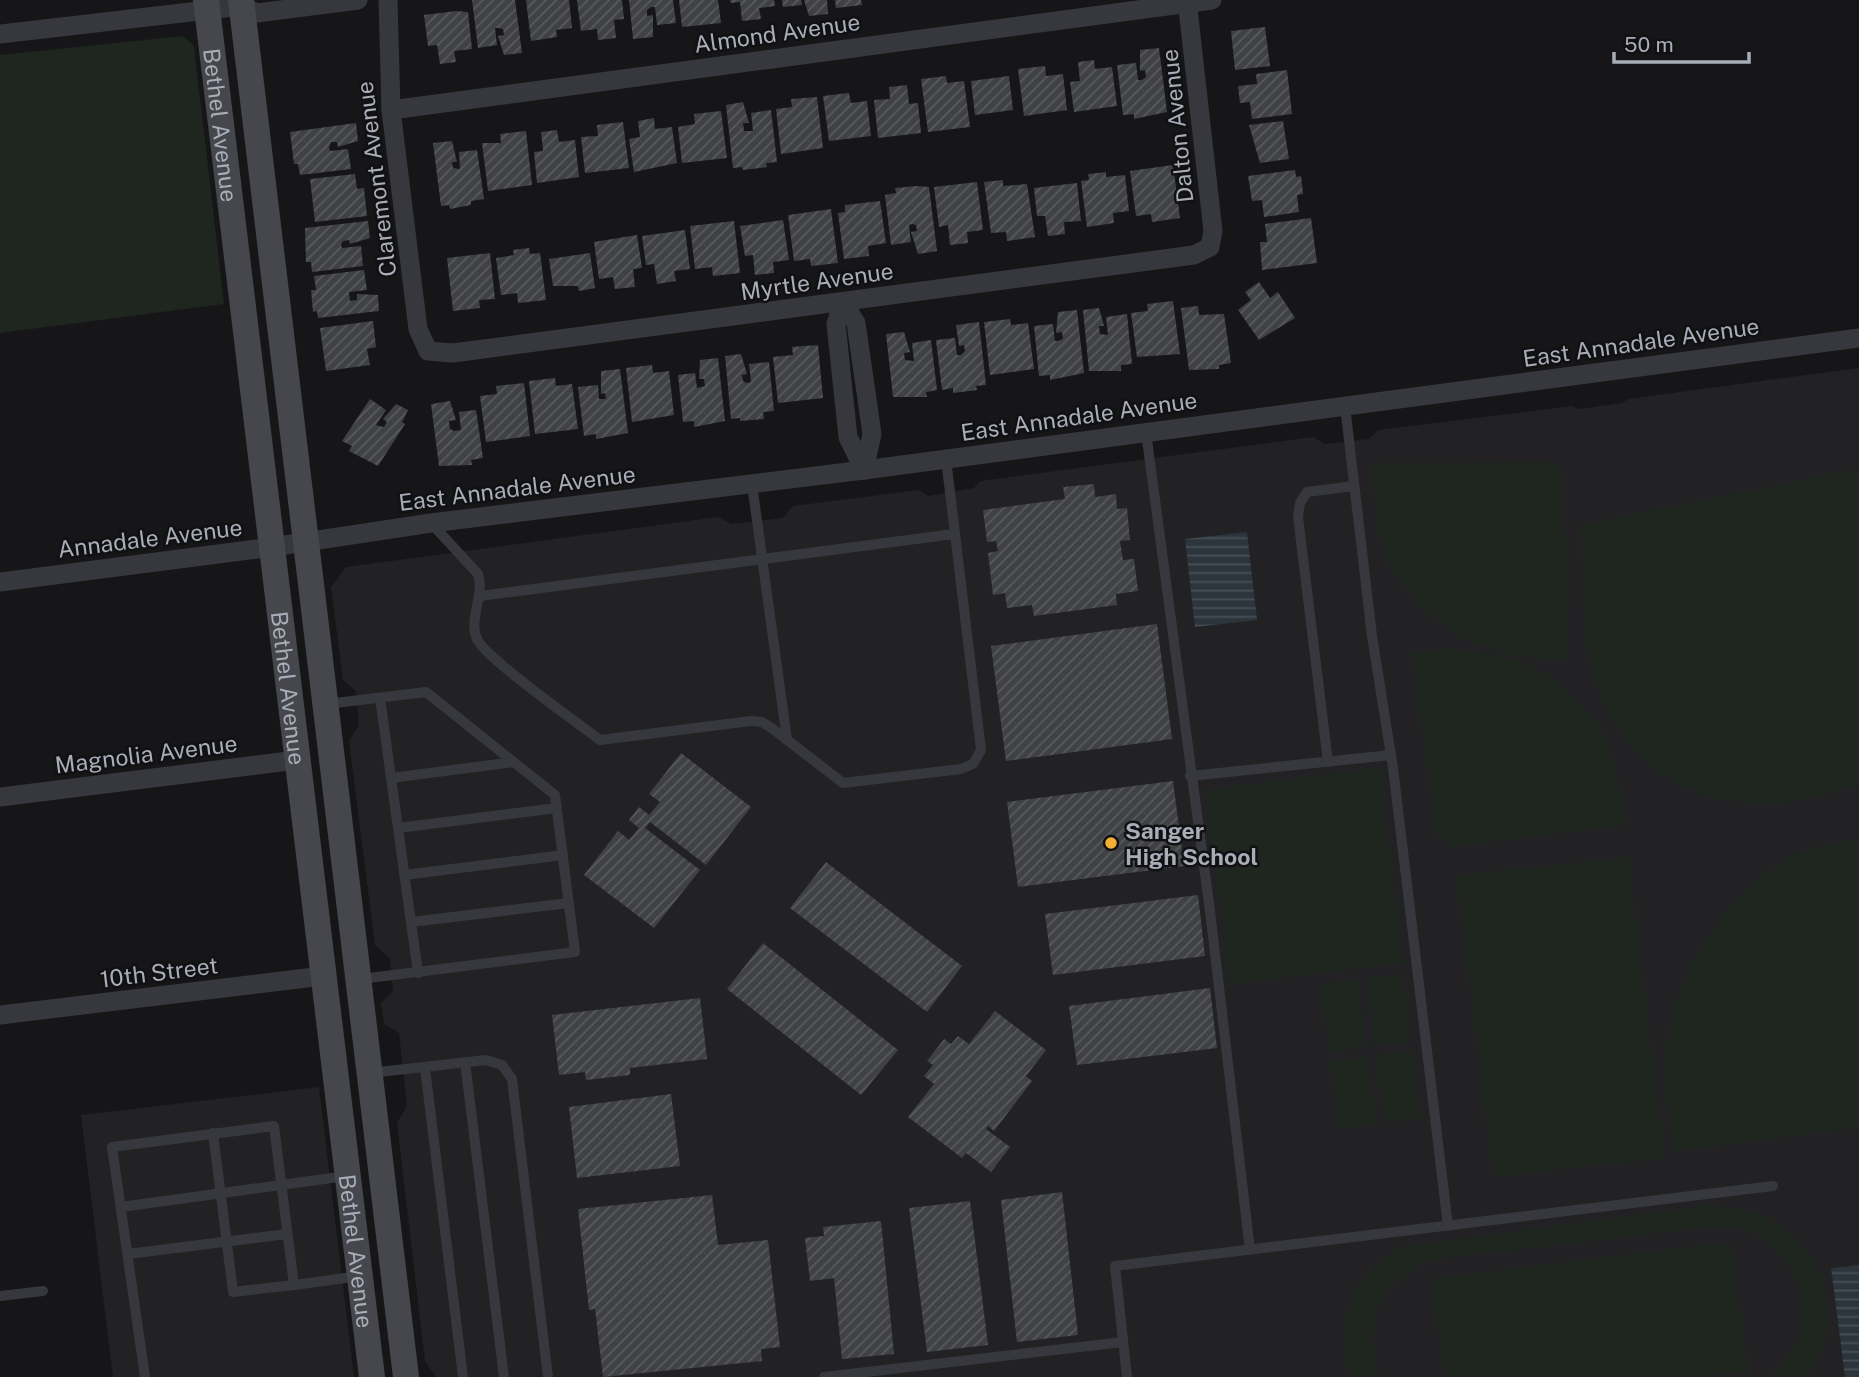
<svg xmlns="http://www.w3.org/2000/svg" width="1859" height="1377" font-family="'Public Sans',sans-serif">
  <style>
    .built { fill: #222225 }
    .green { fill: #1e261f }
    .water { fill: url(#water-rules) }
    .building { fill: url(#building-hatch) }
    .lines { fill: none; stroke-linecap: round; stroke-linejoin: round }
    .service { stroke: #37383d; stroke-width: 10 }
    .minor { stroke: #37383d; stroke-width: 19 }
    .secondary { stroke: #45474d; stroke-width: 26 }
    .poi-dot { fill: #f2b134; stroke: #111113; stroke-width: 2.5 }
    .labels { text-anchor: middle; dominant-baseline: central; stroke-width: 5; stroke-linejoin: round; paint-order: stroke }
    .street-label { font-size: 23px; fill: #a8adb8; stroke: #111113 }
    .poi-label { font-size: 23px; font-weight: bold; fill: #a8adb8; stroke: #111113; text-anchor: start }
  </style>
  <defs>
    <pattern id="water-rules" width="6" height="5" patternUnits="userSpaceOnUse" patternTransform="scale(1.75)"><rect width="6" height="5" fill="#2c353c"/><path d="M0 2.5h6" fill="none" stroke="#485056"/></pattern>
    <pattern id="building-hatch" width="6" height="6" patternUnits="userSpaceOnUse" patternTransform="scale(1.75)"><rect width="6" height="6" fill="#404145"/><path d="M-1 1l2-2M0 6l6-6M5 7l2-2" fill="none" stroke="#595a5e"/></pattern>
  </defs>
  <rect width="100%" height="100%" fill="#161618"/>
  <g class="built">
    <polygon points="1859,368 1859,1265 1831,1268 1845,1377 436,1377 425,1361 397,1123 407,1106 399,1033 384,1024 381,1003 393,991 390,959 375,945 349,741 359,725 356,691 343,680 331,587 346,567 718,517 731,524 783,518 793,506 919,490 928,496 974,488 980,481 1313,437 1325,444 1369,439 1378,430 1572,406 1579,409 1622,403 1628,399"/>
    <polygon points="319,1087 354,1377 113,1377 81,1115"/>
  </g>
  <g class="green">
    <polygon points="183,36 194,46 224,304 0,333 0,55"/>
    <path d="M1551 462 1564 476 1566 661C1500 657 1455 646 1410 594 1397 578 1385 563 1381 543 1374 517 1373 490 1372 463Z"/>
    <path d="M1850 470 1859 477V784C1743 829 1626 797 1591 668 1578 622 1585 572 1580 525Z"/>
    <polygon points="1459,649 1514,659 1552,678 1594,718 1609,744 1628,825 1450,847 1436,835 1411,651"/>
    <polygon points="1379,768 1403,963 1230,984 1205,790"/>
    <path d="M1859 840V1127L1673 1152C1667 1114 1663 1079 1667 1041 1673 972 1735 884 1796 854 1813 845 1840 843 1859 840Z"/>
    <polygon points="1628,857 1665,1158 1493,1177 1456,875"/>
    <polygon points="1402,974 1411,1042 1374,1046 1365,978"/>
    <polygon points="1358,980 1367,1047 1329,1052 1320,984"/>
    <polygon points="1412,1051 1421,1118 1384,1123 1375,1055"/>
    <polygon points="1367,1056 1377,1124 1339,1129 1330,1061"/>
    <path d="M1708 1205C1722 1207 1738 1207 1751 1211 1805 1229 1838 1282 1826 1338 1824 1351 1814 1366 1808 1377H1767C1781 1366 1794 1352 1800 1334 1812 1292 1785 1242 1743 1230 1733 1227 1721 1228 1710 1227L1437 1259C1380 1281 1361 1319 1379 1377H1349C1338 1344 1341 1308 1362 1279 1370 1267 1387 1257 1399 1247Z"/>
    <polygon points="1730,1242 1749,1374 1445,1377 1430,1279"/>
  </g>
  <g class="water">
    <polygon points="1247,532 1257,620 1195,627 1185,539"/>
    <polygon points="1859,1265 1859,1377 1845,1377 1831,1268"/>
  </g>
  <g class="building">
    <polygon points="472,0 515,0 522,53 504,55 498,36 504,35 503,29 498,28 495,28 497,45 478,48"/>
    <polygon points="526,0 569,0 572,28 556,30 557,37 531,41"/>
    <polygon points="577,0 622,0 624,19 614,20 616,38 598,40 597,29 581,31"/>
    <polygon points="629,0 673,0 676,23 657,25 655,7 651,7 647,10 647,16 653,15 653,37 633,39"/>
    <polygon points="679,0 718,0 721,23 682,27"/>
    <polygon points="730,0 774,0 775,6 759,8 761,19 742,21 740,2 731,3"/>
    <polygon points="782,0 801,0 802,5 783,7"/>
    <polygon points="804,0 827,0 828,14 809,16"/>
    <polygon points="835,0 861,0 862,5 836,8"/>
    <polygon points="456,11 468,12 472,49 454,51 456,62 440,64 437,45 428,46 424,15"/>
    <polygon points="1265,27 1270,66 1235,70 1231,31"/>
    <polygon points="1159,48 1167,112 1134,119 1134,114 1123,115 1117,65 1136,63 1138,80 1142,80 1146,77 1145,70 1140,71 1140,50"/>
    <polygon points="1094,60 1095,69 1112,67 1117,106 1074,112 1070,82 1080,81 1078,62"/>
    <polygon points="1045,66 1046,76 1063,74 1067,110 1024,116 1018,69"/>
    <polygon points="1287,70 1292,114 1252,119 1250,102 1240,103 1238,86 1257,84 1256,74"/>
    <polygon points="946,76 947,83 964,81 970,127 928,132 921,79"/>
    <polygon points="1009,76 1013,110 975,115 971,81"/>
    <polygon points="907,85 909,104 918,103 921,133 878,138 874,100 890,99 889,87"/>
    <polygon points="849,93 851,103 867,101 871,136 829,141 823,96"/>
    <polygon points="817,97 823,148 781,154 776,109 792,107 791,99"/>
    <polygon points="743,102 749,123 743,123 744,131 753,131 751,113 771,110 777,162 766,163 767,167 743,170 742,167 733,168 726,105"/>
    <polygon points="721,111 727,158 682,163 678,127 695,124 694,114"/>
    <polygon points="654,118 655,129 672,127 677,163 634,172 629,139 640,137 638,121"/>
    <polygon points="1283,121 1289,159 1260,163 1249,125"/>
    <polygon points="623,122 629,168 585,173 581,137 598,136 597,125"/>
    <polygon points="356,123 358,141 338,147 337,142 331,142 329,147 330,151 348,149 351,169 300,175 298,164 294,164 290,132"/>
    <polygon points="557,130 559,142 575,140 579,177 537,183 534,152 543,151 541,132"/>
    <polygon points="526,131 532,185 488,191 482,143 501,143 500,134"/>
    <polygon points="452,141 457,162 452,162 453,168 460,169 459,152 477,150 484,199 471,201 471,205 450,209 449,205 441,206 433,143"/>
    <polygon points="1173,165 1180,218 1152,222 1151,214 1136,216 1130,171"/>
    <polygon points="1295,170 1296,177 1301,176 1303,194 1297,195 1299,212 1264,217 1262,200 1252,201 1248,176"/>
    <polygon points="1106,172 1106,177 1125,175 1129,211 1113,213 1114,223 1087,227 1081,181 1089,180 1088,174"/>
    <polygon points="355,174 357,189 364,188 367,216 315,222 310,179"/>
    <polygon points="1003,180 1003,186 1027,184 1035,237 1007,241 1006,232 991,233 984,182"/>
    <polygon points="977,182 983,230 967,232 968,243 950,245 948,225 939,227 934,187"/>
    <polygon points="1077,183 1081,221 1064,222 1065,234 1048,236 1045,216 1037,216 1034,188"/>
    <polygon points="917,186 929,187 937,251 918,254 911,232 917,231 916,225 912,224 909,225 911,242 891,245 885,195 896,193 895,188"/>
    <polygon points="880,201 886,243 868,246 869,256 844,259 838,213 845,212 845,205"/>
    <polygon points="831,209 838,263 811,266 810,259 794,261 788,215"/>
    <polygon points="1311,218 1317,263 1262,270 1260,242 1267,242 1265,224"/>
    <polygon points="783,220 789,260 773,262 774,273 755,275 753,255 745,256 740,226"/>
    <polygon points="368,221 370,238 350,244 349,240 343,241 341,245 342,248 361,246 363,266 312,272 311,262 306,262 305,228"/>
    <polygon points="734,221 740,273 713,276 712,267 695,269 690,226"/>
    <polygon points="685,230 690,269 674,271 676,281 657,284 654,264 646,265 642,236"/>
    <polygon points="637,235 642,268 633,269 635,287 615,289 613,277 599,279 594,242"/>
    <polygon points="529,248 530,254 540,253 546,300 518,303 517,293 501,295 496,258 514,255 513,250"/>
    <polygon points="490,253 495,299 479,300 480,308 453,311 447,258"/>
    <polygon points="590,253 595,288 579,291 578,286 553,286 549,259"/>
    <polygon points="364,270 367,290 349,292 350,301 357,300 357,294 378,295 379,311 318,318 317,311 313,312 311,290 316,290 314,276"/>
    <polygon points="1259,282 1270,298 1278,292 1295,318 1259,340 1238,310 1251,300 1245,292"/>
    <polygon points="1173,301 1180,354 1137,357 1131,313 1148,311 1147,304"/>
    <polygon points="1198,306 1199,315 1224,314 1231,363 1219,365 1219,369 1189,370 1181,308"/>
    <polygon points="1099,308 1104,326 1099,326 1100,334 1108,335 1106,317 1127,314 1132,364 1121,365 1121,371 1089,371 1083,310"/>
    <polygon points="1077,310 1084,373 1050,380 1050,375 1039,376 1034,326 1053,324 1055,341 1058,341 1063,339 1062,332 1056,333 1058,312"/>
    <polygon points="1010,319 1011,325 1028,323 1034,369 990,375 984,322"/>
    <polygon points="373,321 376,347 367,349 370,365 326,371 320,328"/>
    <polygon points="979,322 986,385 976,386 977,390 953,393 953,388 942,390 936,340 955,338 957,355 961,355 965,351 964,345 959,346 956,325"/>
    <polygon points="904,332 910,352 904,353 905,360 914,361 912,343 931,340 937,390 926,392 927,397 893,397 886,334"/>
    <polygon points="818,345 823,398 778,403 773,357 793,355 792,347"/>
    <polygon points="741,354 747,374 742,375 743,381 746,383 751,382 749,364 769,362 774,411 763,412 764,419 740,421 740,418 731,419 725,356"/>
    <polygon points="718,358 725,421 694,427 694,421 683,422 678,375 695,373 697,388 705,386 704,379 699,379 700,360"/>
    <polygon points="652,365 653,373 669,371 674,415 632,422 626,368"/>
    <polygon points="620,369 628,433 596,439 596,434 584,436 578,387 598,385 599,399 606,399 605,393 601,394 601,371"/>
    <polygon points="555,378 556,386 572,384 578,429 535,434 529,381"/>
    <polygon points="524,383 530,436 486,442 480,396 497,394 496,386"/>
    <polygon points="370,399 386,410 376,425 379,426 384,427 387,422 383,419 396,404 408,410 402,422 405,424 378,466 349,451 352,446 342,441"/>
    <polygon points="450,401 456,420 449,421 450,429 454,431 461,430 459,412 476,410 483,458 471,460 472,465 439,466 431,404"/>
    <polygon points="1094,484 1095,497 1116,494 1117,509 1127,508 1130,540 1120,541 1123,560 1134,559 1138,591 1116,594 1117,605 1034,616 1032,605 1007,608 1005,593 993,595 988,553 998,551 996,541 987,542 983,510 1065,499 1063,487"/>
    <polygon points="1157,624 1172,739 1006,761 991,646"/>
    <polygon points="681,753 751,807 706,865 650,822 645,828 700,870 654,928 584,875 618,831 629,840 639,828 629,820 639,807 649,815 660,802 649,794"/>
    <polygon points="1173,781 1184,866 1018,887 1007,802"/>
    <polygon points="826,862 962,966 927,1012 790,908"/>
    <polygon points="1198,895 1205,956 1053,975 1045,914"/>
    <polygon points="763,943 898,1050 861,1095 727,989"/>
    <polygon points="1210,988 1217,1048 1077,1065 1069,1006"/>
    <polygon points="700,998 707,1059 630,1068 630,1075 586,1080 585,1072 559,1075 552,1015"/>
    <polygon points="995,1011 1046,1050 1026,1076 1032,1081 994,1131 988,1126 986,1129 1010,1147 991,1172 966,1153 962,1158 908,1117 934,1084 924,1076 933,1065 927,1061 944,1039 951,1044 958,1036 969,1044"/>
    <polygon points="671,1094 680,1166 577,1178 569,1107"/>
    <polygon points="1062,1192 1078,1335 1017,1342 1001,1200"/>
    <polygon points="712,1195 718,1245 768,1240 780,1347 761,1349 762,1361 603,1377 595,1309 589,1310 578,1209"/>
    <polygon points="970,1201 988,1345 927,1352 909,1208"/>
    <polygon points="881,1221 894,1354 842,1359 834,1278 810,1281 805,1238 824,1236 823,1227"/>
  </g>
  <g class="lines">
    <g class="service">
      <polyline points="1345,406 1372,636 1393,768 1448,1226"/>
      <polyline points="1146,432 1210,911 1250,1250"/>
      <polyline points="752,484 787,740"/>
      <path d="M431 523 478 574C485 595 468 619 477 639 485 658 578 723 600 740L751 721 762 722 773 729 843 783 961 769 973 764 981 750 946 459"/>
      <polyline points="480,596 954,534"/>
      <polyline points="380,698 418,973"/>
      <polyline points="327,704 426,692 555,795 575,952 361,979"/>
      <polyline points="1328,762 1298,517 1300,503 1307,492 1354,486"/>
      <polyline points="1190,776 1391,755"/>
      <polyline points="391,778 514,762"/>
      <polyline points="398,828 557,808"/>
      <polyline points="404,875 563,855"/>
      <polyline points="411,922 569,903"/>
      <polyline points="465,1062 504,1377"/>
      <polyline points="425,1068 463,1377"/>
      <polyline points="370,1073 486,1060 502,1065 512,1079 548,1377"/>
      <polyline points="213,1133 233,1292 294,1285"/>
      <polyline points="121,1207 346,1176"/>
      <polyline points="128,1254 287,1234"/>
      <polyline points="0,1296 43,1291"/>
      <polyline points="145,1377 112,1147 274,1126 294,1285 360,1276"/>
      <polyline points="824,1377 1123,1342"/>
      <polyline points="1127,1377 1115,1266 1773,1186"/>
    </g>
    <g class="minor">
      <polyline points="388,0 391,110 418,329 428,351 453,353 1194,255 1210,247 1213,231 1187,0"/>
      <polyline points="0,34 242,6 257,13 358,0"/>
      <polyline points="391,110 1212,0"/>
      <polyline points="843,302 836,324 848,437 864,470"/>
      <polyline points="843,302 856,323 872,434 864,470"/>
      <polyline points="0,582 272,547 431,523 864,470 1859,338"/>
      <polyline points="0,797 297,760"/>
      <polyline points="0,1015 323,976"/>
    </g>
    <g class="secondary">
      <path id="s1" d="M206 0 372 1377"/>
      <polyline points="241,0 406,1377"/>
    </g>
  </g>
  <circle class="poi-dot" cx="1111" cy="843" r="7"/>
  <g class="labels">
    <g class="street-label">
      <text transform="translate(777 33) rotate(-8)">Almond Avenue</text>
      <text stroke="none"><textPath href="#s1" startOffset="126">Bethel Avenue</textPath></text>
      <text transform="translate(1177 126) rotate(-96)">Dalton Avenue</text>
      <text transform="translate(376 179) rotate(-97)">Claremont Avenue</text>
      <text transform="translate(817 281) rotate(-8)">Myrtle Avenue</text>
      <text transform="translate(1641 342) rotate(-8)">East Annadale Avenue</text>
      <text transform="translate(1079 416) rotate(-8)">East Annadale Avenue</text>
      <text transform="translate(517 488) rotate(-7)">East Annadale Avenue</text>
      <text transform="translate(150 538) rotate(-7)">Annadale Avenue</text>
      <text stroke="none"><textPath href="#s1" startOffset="693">Bethel Avenue</textPath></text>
      <text transform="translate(146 754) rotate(-7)">Magnolia Avenue</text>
      <text transform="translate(159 972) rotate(-7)">10th Street</text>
      <text stroke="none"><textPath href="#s1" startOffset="1260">Bethel Avenue</textPath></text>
    </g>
    <g class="poi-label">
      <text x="1125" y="830">Sanger<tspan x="1125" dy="26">High School</tspan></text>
    </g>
  </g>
  <path d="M1614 52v10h135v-10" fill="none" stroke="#a8adb8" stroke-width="3.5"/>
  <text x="1624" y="52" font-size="21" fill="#a8adb8" stroke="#111113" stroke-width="5" paint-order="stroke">50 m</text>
</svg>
